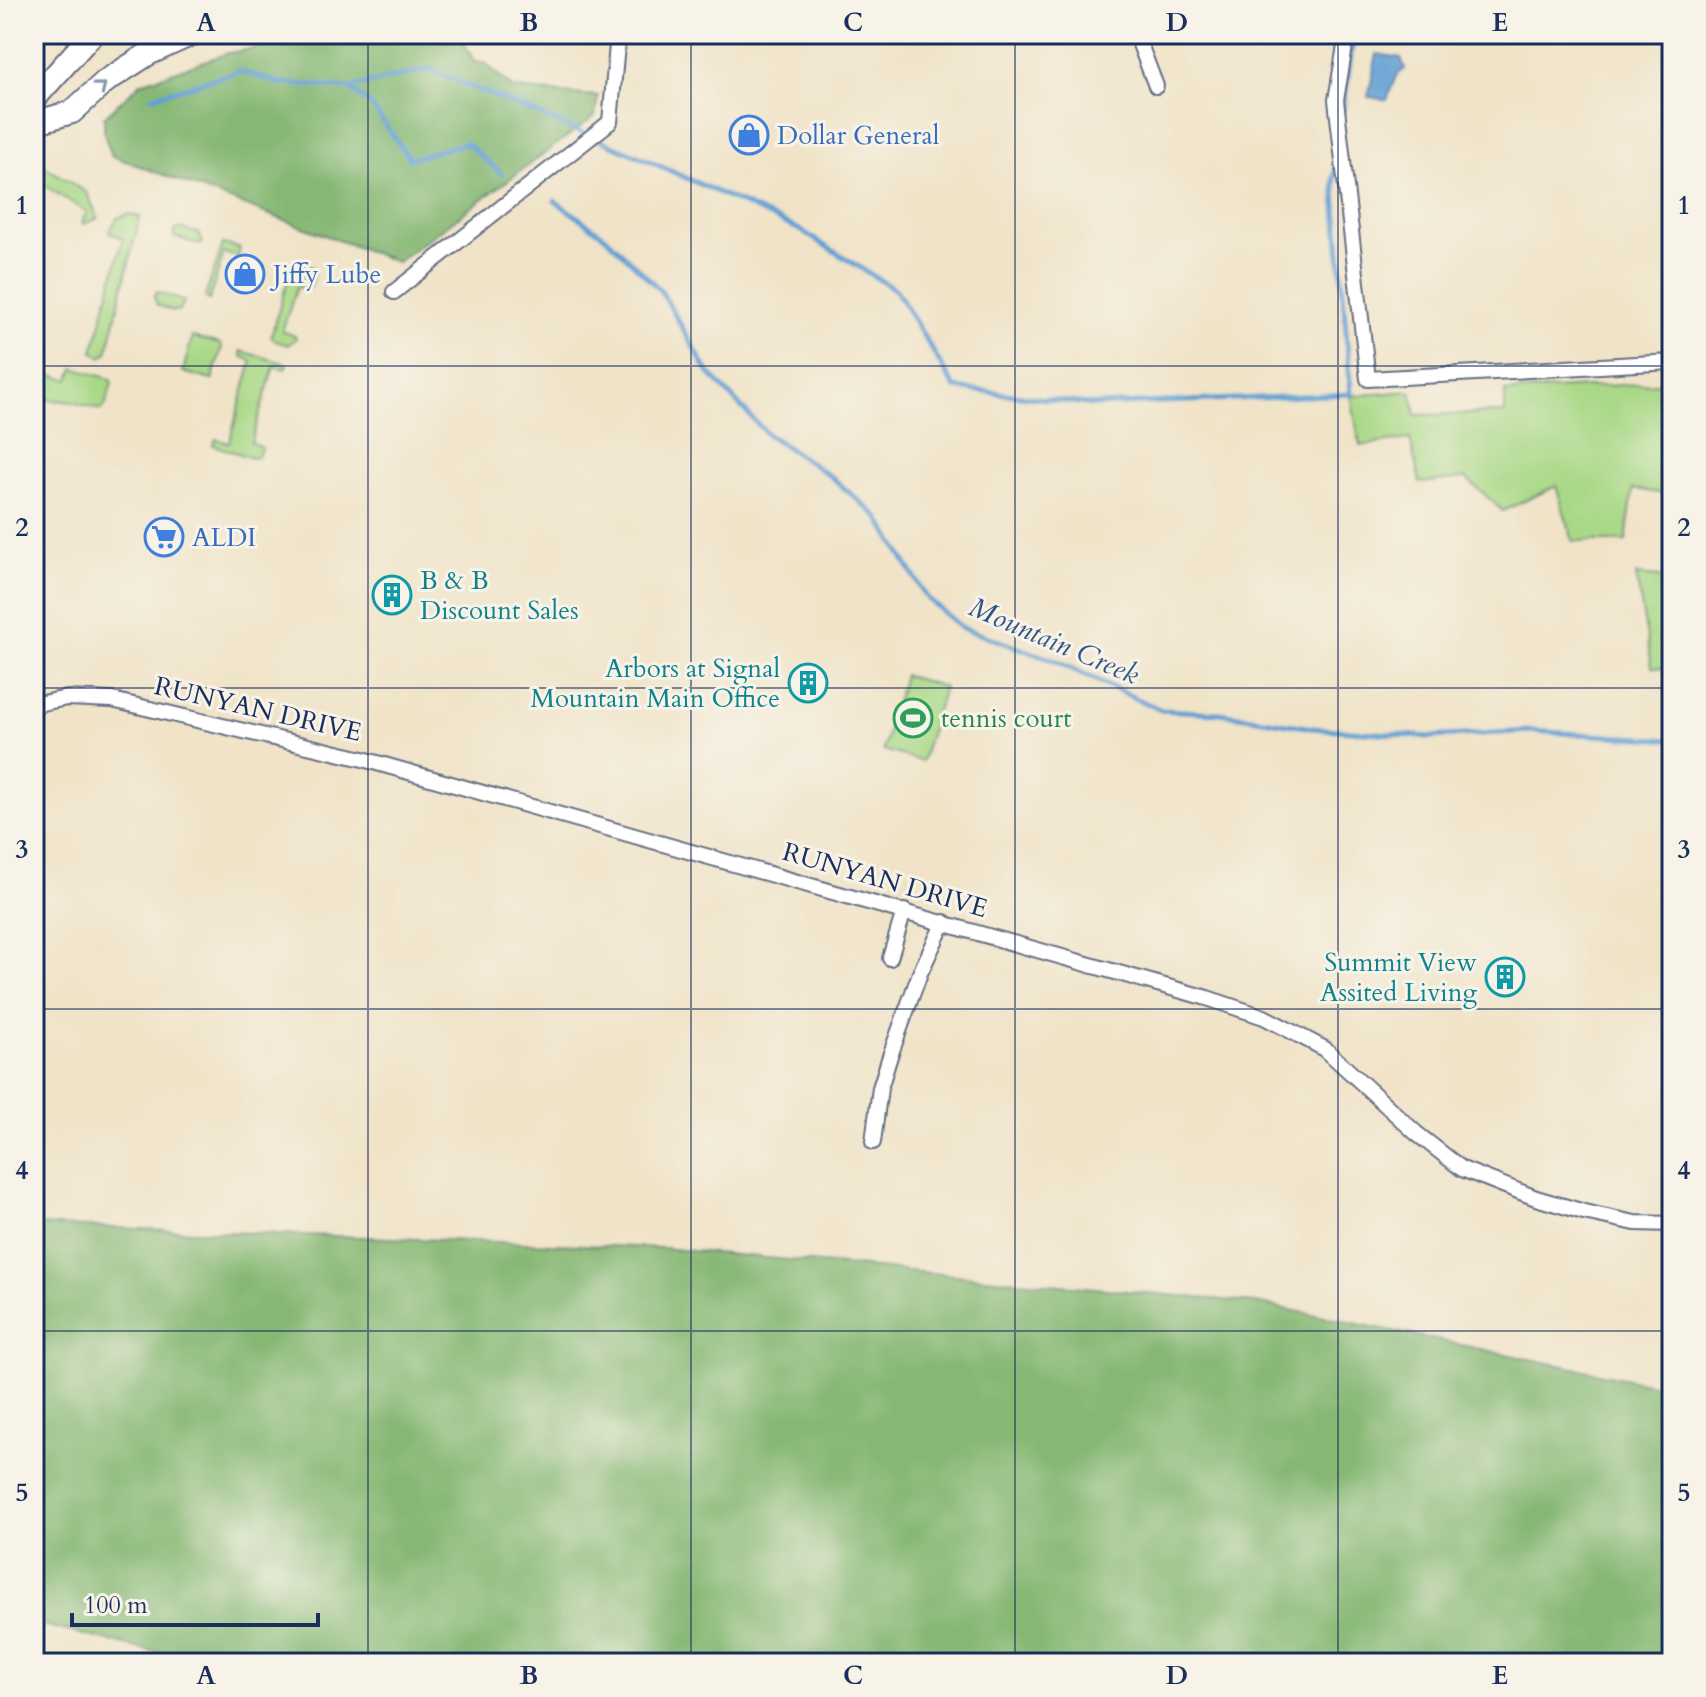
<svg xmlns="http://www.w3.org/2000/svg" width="1706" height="1697" font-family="Cardo,serif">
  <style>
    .green { fill: #a9d886; stroke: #628472; stroke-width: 2 }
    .forest { fill: #86b873; stroke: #507468; stroke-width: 2 }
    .water { fill: #619fd3; stroke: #3e6798; stroke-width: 2 }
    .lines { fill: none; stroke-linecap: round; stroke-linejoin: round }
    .stream { stroke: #619fd3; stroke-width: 5 }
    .minor-casing { stroke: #666e83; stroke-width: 18 }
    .primary-casing { stroke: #666e83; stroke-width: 26 }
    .minor { stroke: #fff; stroke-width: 14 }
    .primary { stroke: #fff; stroke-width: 22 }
    .oneway { stroke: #8d97ae }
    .grid { fill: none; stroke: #1b2f5e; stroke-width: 2; stroke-opacity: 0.55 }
    .labels { text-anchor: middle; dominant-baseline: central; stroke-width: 6; stroke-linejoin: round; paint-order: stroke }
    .shop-label { font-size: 26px; fill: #366cbe; stroke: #f7f3e8; text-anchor: start }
    .culture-label { font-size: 26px; fill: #0d838f; stroke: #f7f3e8; text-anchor: end }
    .street-label { font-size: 26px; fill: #1b2f5e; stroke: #f7f3e8 }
    .leisure-label { font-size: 26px; fill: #27864d; stroke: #f7f3e8; text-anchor: start }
    .water-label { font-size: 28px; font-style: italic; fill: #345687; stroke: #f7f3e8 }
    .neatline { fill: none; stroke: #1b2f5e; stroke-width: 3 }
    .grid-label { font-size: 26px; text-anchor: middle; font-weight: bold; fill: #1b2f5e }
  </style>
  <rect width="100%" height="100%" fill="#f7f3e8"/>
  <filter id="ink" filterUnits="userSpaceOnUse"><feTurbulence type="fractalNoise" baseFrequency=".0125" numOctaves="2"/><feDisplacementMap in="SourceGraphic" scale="16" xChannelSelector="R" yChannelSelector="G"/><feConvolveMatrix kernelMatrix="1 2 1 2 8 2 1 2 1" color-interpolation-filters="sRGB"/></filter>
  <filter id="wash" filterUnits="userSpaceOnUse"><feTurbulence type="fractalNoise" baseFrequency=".006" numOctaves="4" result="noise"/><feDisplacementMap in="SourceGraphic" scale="32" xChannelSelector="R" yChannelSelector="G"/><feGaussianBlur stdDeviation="1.8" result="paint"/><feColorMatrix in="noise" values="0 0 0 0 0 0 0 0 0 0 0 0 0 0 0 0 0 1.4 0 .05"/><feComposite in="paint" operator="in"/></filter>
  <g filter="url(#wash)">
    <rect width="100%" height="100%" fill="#f0e3c7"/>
    <g class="green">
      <polygon points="36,161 87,193 98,218 84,224 82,222 87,212 34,179"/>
      <polygon points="129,214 140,217 107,353 102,357 93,352 123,239 109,232 117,218"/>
      <polygon points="179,228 198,233 203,242 201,245 174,237 174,232"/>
      <polygon points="223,244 240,248 238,257 224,253 209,300 205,297"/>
      <polygon points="299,265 312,267 315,271 310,288 297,287 282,331 295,336 296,339 288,345 275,341 271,336 288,279"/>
      <polygon points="157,292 184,301 180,310 173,311 157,305 154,297"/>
      <polygon points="192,337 220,344 222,347 212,380 183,372"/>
      <polygon points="241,351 287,364 285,369 274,366 251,442 262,448 257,457 252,458 213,445 216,439 229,443 252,361 241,356"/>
      <polygon points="74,368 110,379 112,383 105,406 101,410 73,402 34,398 34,370 69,380"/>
      <polygon points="1672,382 1672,495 1633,489 1626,541 1573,541 1556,486 1503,511 1466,478 1420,483 1410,439 1360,446 1351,396 1411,391 1416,415 1505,413 1505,392"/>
      <polygon points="1636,575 1672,578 1672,669 1652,667"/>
      <polygon points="904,675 944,687 922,761 883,750"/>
    </g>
    <g class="forest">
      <polygon points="297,34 459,34 475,62 484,62 514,89 598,96 595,116 397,262 112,156 104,134 104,117 141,83 228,53 270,46"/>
      <polygon points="34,1225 660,1248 1256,1303 1672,1388 1672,1663 200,1663 34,1623"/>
    </g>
    <polygon class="water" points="1377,54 1401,58 1405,69 1396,76 1387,100 1368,97"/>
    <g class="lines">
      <g class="stream">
        <polyline points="350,89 371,105 410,159 466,143 502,174"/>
        <polyline points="151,97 240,71 279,83 349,88 429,69 638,156 800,230 896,290 955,388 1095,405 1351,394 1334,179 1337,158"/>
        <polyline points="1343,112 1354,34"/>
        <polyline points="555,201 606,237 661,291 708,372 767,434 830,476 878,517 927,598 962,628 1053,660 1161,710 1220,713 1312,728 1429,737 1531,731 1672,740"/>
      </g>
    </g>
  </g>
  <g filter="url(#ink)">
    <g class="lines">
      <g class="minor-casing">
        <g id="minor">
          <polyline points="1136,34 1156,86"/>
          <polyline points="1347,34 1336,100 1368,379 1672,362"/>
          <polyline points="394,292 610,122 618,34"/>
          <polyline points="34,707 42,703 67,698 112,700 363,759 1207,998 1264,1017 1325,1049 1416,1133 1462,1169 1536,1198 1584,1212 1635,1223 1672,1224"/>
          <polyline points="890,958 904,911"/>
          <polyline points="873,1142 880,1088 890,1056 920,973 944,922"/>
        </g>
      </g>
      <g class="primary-casing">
        <g id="primary">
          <polyline points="34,99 92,34"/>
          <polyline points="34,123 72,112 106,81 148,54 192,34"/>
        </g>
      </g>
      <use href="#minor" class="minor"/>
      <use href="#primary" class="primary"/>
    </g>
    <defs><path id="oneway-chevron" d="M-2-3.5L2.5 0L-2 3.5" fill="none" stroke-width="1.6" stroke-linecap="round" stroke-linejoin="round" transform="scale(2)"/></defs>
    <use class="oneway" href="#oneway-chevron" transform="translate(101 87) rotate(-40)"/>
  </g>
  <path class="grid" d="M368 34V1663M691 34V1663M1015 34V1663M1338 34V1663M34 366H1672M34 688H1672M34 1009H1672M34 1331H1672"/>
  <defs>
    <g id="shop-ring" transform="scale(2)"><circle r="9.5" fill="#f7f3e8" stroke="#3f7fe0" stroke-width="1.5"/><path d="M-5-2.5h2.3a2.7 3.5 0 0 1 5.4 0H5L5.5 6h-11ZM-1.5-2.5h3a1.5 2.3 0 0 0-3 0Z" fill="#3f7fe0"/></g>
    <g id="supermarket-ring" transform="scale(2)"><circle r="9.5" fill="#f7f3e8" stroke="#3f7fe0" stroke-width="1.5"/><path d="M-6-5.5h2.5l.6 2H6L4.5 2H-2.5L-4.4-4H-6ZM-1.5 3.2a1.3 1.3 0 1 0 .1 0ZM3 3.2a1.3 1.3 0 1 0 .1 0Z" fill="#3f7fe0"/></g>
    <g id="building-ring" transform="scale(2)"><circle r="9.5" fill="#f7f3e8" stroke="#0f9aa8" stroke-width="1.5"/><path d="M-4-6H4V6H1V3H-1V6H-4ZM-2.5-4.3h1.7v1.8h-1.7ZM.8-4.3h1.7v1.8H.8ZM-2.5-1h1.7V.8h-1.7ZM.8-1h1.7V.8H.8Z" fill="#0f9aa8"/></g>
    <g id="stadium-ring" transform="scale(2)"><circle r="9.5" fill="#f7f3e8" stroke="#2e9e5b" stroke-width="1.5"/><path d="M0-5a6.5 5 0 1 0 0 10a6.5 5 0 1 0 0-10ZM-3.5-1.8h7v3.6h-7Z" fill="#2e9e5b"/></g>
  </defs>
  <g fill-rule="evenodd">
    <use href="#shop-ring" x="749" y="135"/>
    <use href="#shop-ring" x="245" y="274"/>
    <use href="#supermarket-ring" x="164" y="537"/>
    <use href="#building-ring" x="392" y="595"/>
    <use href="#building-ring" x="808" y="683"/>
    <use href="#stadium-ring" x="913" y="718"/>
    <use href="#building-ring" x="1505" y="977"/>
  </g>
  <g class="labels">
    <g class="shop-label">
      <text x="777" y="135">Dollar General</text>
      <text x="273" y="274">Jiffy Lube</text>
      <text x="192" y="537">ALDI</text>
    </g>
    <g class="culture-label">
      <text x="420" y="580" text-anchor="start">B &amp; B<tspan x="420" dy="30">Discount Sales</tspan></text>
      <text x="780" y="668">Arbors at Signal<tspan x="780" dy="30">Mountain Main Office</tspan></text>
      <text x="1477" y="962">Summit View<tspan x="1477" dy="30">Assited Living</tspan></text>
    </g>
    <g class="street-label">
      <text transform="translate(258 709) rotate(13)">RUNYAN DRIVE</text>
      <text transform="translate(885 880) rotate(16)">RUNYAN DRIVE</text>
    </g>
    <g class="leisure-label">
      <text x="941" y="718">tennis court</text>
    </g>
    <g class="water-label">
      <text transform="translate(1054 641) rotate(23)">Mountain Creek</text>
    </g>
  </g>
  <rect width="1706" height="1697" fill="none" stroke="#f7f3e8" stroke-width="88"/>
  <path d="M72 1613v12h246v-12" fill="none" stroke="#1b2f5e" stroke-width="4"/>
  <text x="84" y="1613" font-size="24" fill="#1b2f5e" stroke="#f7f3e8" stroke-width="6" paint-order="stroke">100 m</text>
  <rect x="44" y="44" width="1618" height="1609" class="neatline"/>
  <g class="grid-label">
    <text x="206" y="31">A</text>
    <text x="529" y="31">B</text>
    <text x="853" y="31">C</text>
    <text x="1177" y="31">D</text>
    <text x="1500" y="31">E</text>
    <text x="22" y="214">1</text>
    <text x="1684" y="214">1</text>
    <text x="22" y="536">2</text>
    <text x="1684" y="536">2</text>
    <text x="22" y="858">3</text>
    <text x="1684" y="858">3</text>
    <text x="22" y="1179">4</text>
    <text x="1684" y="1179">4</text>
    <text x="22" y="1501">5</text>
    <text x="1684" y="1501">5</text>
    <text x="206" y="1684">A</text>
    <text x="529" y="1684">B</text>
    <text x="853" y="1684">C</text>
    <text x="1177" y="1684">D</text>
    <text x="1500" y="1684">E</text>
  </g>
</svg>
